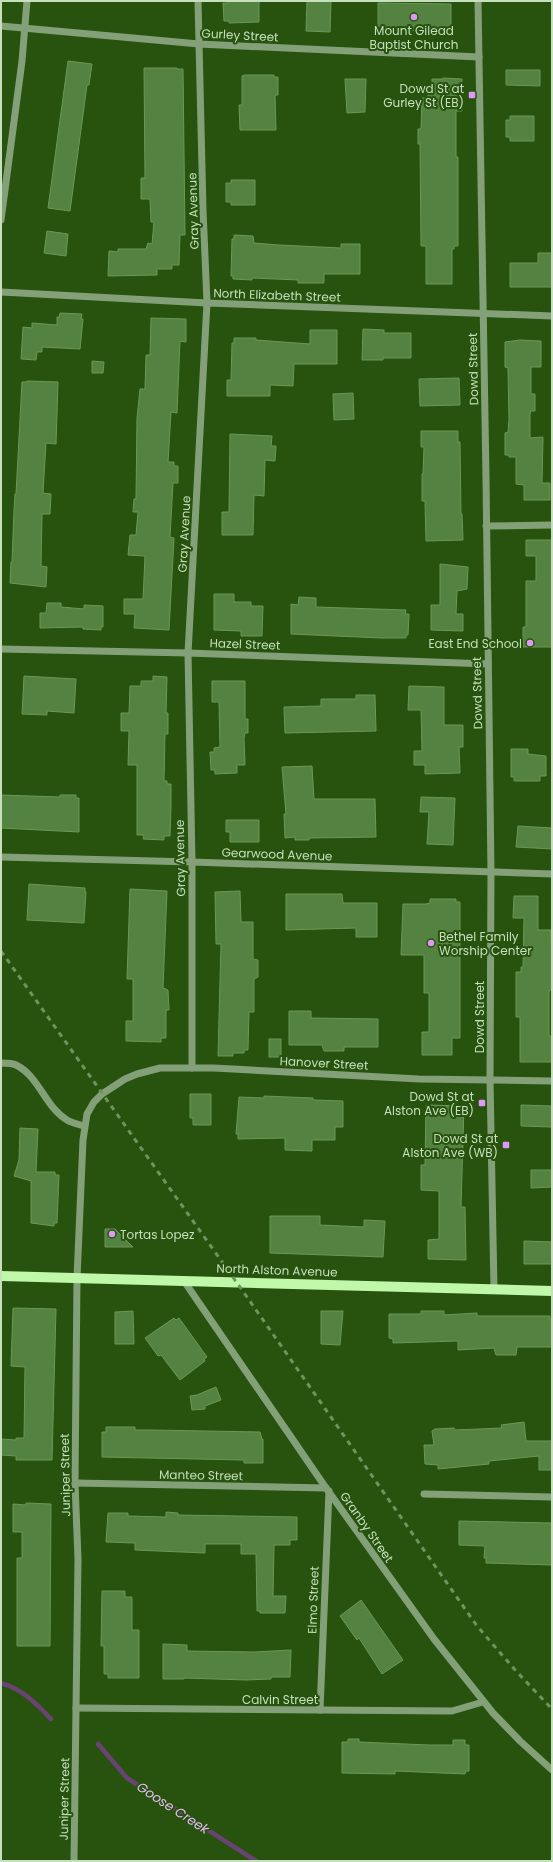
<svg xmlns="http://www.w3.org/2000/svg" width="553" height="1862" font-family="Poppins,sans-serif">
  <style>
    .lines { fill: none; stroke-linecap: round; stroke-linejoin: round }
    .stream { stroke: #6a4374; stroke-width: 4.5 }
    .building { fill: #548240; stroke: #6a9956 }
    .minor { stroke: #84a079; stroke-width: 7 }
    .major { stroke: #bff8a9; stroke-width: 10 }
    .rail { stroke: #71945f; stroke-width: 3; stroke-dasharray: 5 5; stroke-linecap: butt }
    .poi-dot { fill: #dd99f4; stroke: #27530f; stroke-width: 1.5 }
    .labels { text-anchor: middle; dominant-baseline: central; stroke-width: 4; stroke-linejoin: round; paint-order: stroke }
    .poi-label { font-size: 12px; fill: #c6dfbc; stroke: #27530f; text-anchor: end }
    .street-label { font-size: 12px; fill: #c6dfbc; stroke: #27530f }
    .water-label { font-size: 13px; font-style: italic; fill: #eab9fb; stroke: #27530f }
  </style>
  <rect width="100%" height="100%" fill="#27530f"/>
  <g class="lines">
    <g class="stream">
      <path d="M1 1683C22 1689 36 1703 51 1719"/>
      <polyline points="98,1744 127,1778 256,1861"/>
    </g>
  </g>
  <g class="building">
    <polygon points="228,1 259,1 259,22 229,23 229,21 224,21 223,3 228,3"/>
    <polygon points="307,1 331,1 330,32 306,31"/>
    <polygon points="378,3 451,4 451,30 378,31"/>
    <polygon points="68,61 92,64 89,85 87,85 70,211 48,208"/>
    <polygon points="144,68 177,68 177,69 183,69 185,235 180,235 179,265 172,265 172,269 157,269 157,275 108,276 109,251 118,252 118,249 146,249 148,243 152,244 154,222 151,222 150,199 141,199 141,178 145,178"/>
    <polygon points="506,70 540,70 540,86 506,85"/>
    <polygon points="245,75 274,75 274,77 278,77 278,95 275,95 276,130 240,130 239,105 242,105 242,76"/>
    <polygon points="443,78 462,79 462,111 456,111 456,157 458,157 458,246 454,246 454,249 452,249 452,284 426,284 426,246 421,246 420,144 418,144 418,129 421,129 422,98 428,98 428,88 432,88 432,79 443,79"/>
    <polygon points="345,79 366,79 365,112 347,113"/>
    <polygon points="510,116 534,116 534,141 510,141 510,137 506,137 506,120 510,120"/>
    <polygon points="231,180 255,180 255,205 231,205 231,202 226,202 226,183 231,183"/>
    <polygon points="47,231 68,234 66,256 44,253"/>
    <polygon points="234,235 253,236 254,243 279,245 341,248 341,244 360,244 360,274 324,274 324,283 298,283 298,280 252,278 252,280 233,279 233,276 231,276 232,239 234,239"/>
    <polygon points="538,253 552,253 552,287 510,287 510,263 538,263"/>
    <polygon points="60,313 82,314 81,319 83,319 80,349 42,347 42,352 37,352 36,360 21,359 23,327 32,328 32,323 57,325 57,317 59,317"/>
    <polygon points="151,318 186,319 186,342 180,341 177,413 171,412 168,462 174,462 174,466 178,466 178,483 173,483 170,537 174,538 169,630 134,628 135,614 124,614 124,599 143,599 145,556 128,555 130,535 136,535 138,512 133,512 134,499 136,499 137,418 140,389 145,389 146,355 150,355"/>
    <polygon points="363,329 384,330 384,333 411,333 411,358 383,358 383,360 362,360"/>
    <polygon points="310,330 337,330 337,364 294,364 293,386 270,385 270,396 227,396 227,380 231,380 232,343 234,343 234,338 256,338 256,340 310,344"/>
    <polygon points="520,340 541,341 541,367 531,367 531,394 535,394 535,411 531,411 530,414 530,438 543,437 542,483 550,483 550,500 524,500 524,485 516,484 516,457 509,457 509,455 505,455 505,433 508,432 509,419 508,368 505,367 505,342"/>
    <polygon points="92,361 104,362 103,373 92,373"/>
    <polygon points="459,378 460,405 420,406 419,379"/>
    <polygon points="27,381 58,382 56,444 46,443 43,493 51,494 50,514 42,514 41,566 47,567 46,587 10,583 11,562 12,562 14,510 15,494 16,494 22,382 26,382"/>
    <polygon points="353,393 354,419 334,420 333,394"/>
    <polygon points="421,431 458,431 458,442 460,442 461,514 462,514 463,540 426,541 425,501 422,501 422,474 423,474 424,447 421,447"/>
    <polygon points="230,434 272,436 271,446 276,446 275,461 265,460 264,496 254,495 253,535 222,535 222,512 229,512"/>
    <polygon points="526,540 552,540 552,647 523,647 523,627 526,627 526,581 536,581 536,556 526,556"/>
    <polygon points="440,564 468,567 467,589 457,591 456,614 463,614 463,631 431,630 431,605 440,605"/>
    <polygon points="214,594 234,594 234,602 251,602 251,606 263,606 262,636 241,636 241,631 214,630"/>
    <polygon points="299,597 316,598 316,607 406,610 405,614 409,614 408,635 406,635 406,638 381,638 291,634 291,604 298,605"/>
    <polygon points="47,603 61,603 61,607 84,609 84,605 103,606 103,627 101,627 101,630 83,629 83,627 40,628 40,613 46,613"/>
    <polygon points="24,676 76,679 74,713 47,711 47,715 22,714"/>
    <polygon points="153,676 167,677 166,713 168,713 168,734 165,734 164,781 167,781 167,784 171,784 171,807 170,836 164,836 164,840 143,839 144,835 137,835 137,765 128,765 129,731 121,731 121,713 129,713 130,686 141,686 141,681 153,681"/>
    <polygon points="212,681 245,681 245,719 248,719 248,733 245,733 244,738 245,765 237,765 237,773 215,774 215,770 211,770 210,752 214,752 214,748 220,747 219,702 212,702"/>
    <polygon points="409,686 444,687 444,725 463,725 463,747 459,747 460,773 425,774 425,765 414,765 414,751 422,751 421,710 408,710"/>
    <polygon points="356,695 375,695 376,731 285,733 284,707 321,706 321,699 356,699"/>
    <polygon points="511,749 528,749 528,754 546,756 546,776 540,776 540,781 514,781 514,777 511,777"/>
    <polygon points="312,766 314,799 375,799 376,837 309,838 309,840 295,840 295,837 285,838 284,814 286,814 282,767"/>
    <polygon points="1,795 60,797 60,795 76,795 76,798 79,798 79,832 1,828"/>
    <polygon points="421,797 455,798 453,845 427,844 429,812 420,812"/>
    <polygon points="226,820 259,820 259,842 230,842 230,832 226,832"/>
    <polygon points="518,826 552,828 552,849 516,847"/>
    <polygon points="29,884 85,888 85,892 86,892 84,923 27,920"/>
    <polygon points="130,889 167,891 163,988 168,990 169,1010 166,1010 166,1038 161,1038 161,1042 126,1041 126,1021 133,1021 133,979 127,979"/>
    <polygon points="240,891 241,922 253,922 253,959 258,960 258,977 254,979 254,1012 249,1012 248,1050 244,1050 244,1053 233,1053 233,1056 218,1056 221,944 216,944 215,892"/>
    <polygon points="286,894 342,894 343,903 377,903 377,937 356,937 356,928 286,930"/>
    <polygon points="514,896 538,896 538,930 551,930 552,990 550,990 549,992 549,1036 552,1036 552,1062 520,1062 520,1017 516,1017 516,972 521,972 521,967 523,967 524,918 513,918"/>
    <polygon points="430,899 456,899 456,902 460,902 460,1038 452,1038 452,1055 422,1055 422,1032 429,1032 429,993 424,993 424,955 401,955 403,904 426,904 430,903"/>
    <polygon points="289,1011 311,1011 311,1018 378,1019 378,1047 344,1047 344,1051 324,1051 322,1045 289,1045"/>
    <rect x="269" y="1039" width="12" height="18"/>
    <polygon points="190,1094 211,1094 211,1125 193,1125 193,1118 190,1118"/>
    <polygon points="264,1096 313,1098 313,1100 343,1101 343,1127 335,1127 335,1140 312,1140 312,1151 285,1150 285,1138 238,1139 238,1134 236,1134 239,1097 264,1098"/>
    <polygon points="426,1105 464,1106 461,1207 465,1207 466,1260 428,1259 428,1240 439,1239 439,1191 421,1190 421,1165 425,1165"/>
    <polygon points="521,1105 552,1106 552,1127 521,1126"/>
    <polygon points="20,1128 38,1129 36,1172 55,1172 55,1175 59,1175 57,1223 54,1223 54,1226 31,1223 31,1181 14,1176 19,1160"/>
    <polygon points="531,1170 552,1170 552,1187 531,1188"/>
    <polygon points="270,1216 320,1216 320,1225 364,1227 364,1220 385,1221 383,1257 270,1253"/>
    <polygon points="105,1229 115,1229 133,1247 105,1247"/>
    <polygon points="524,1241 552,1242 552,1264 524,1264"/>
    <polygon points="13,1308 56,1309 52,1460 16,1460 16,1456 1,1455 1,1439 16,1440 16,1438 24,1438 25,1367 11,1366"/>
    <polygon points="133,1311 134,1344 115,1344 115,1312"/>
    <polygon points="321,1311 343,1311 340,1345 321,1344"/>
    <polygon points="421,1311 444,1311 444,1315 477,1313 477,1316 550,1316 550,1320 552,1320 552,1347 517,1347 516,1355 496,1355 494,1348 458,1350 458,1341 393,1343 393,1339 389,1338 389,1314 421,1314"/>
    <polygon points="174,1318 176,1320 179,1318 207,1357 204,1359 205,1361 180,1380 161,1355 158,1356 145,1338"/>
    <polygon points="216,1387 221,1400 205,1406 205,1409 192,1410 190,1396 197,1395"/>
    <polygon points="524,1422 526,1441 552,1441 552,1470 539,1470 539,1456 489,1461 489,1464 438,1469 438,1465 425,1464 424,1445 434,1445 432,1431 435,1429 454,1428 455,1430 502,1428 501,1425"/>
    <polygon points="106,1427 135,1427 135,1430 151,1430 260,1432 262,1439 263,1439 263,1463 244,1463 244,1460 102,1457 102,1432 106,1432"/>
    <polygon points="26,1503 51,1504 50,1646 17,1646 17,1558 22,1558 22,1532 13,1532 13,1504 26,1505"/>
    <polygon points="166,1512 178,1513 178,1515 297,1517 297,1540 290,1540 290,1545 274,1545 273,1596 286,1596 285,1613 260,1613 260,1611 257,1611 256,1554 241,1554 241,1544 205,1544 205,1553 135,1550 135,1543 106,1542 108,1513 128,1513 128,1516 166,1517"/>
    <polygon points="459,1521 552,1523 552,1565 486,1563 486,1558 484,1558 485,1546 459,1545"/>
    <polygon points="102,1591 125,1591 125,1597 132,1597 132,1630 139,1630 139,1678 108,1678 108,1674 104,1674 104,1646 101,1646"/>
    <polygon points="361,1600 403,1660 382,1674 359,1638 357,1640 340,1616"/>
    <polygon points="163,1644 187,1645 187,1651 254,1652 291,1650 290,1677 271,1677 271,1679 246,1680 184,1678 184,1679 163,1679"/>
    <polygon points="348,1739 359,1739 359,1742 429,1745 453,1745 453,1740 465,1740 465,1745 469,1745 469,1771 466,1771 465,1774 395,1771 395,1774 342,1773 342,1742 348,1742"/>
  </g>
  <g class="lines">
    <g class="minor">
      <polyline points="478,1 486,478 491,872 490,1080 494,1289"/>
      <polyline points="1,26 199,44 479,57"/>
      <polyline points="1,220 22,61 27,1"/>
      <polyline points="1,292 207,303 552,316"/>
      <polyline points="486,526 552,525"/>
      <polyline points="1,649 188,653 488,664"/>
      <polyline points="1,857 192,862 552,874"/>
      <path d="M1 1063C5 1063 12 1063 16 1065 39 1076 45 1107 67 1120 71 1123 79 1124 84 1126"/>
      <polyline points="192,1068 192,862 188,653 207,303 203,210 198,1"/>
      <polyline points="184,1281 326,1488 434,1639 493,1713 520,1741 552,1770"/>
      <polyline points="75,1483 326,1488"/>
      <polyline points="424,1494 552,1497"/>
      <polyline points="76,1708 452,1711 483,1702"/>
      <polyline points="320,1710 329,1491"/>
      <polyline points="74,1861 78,1559 75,1483 77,1278 83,1140 87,1114 94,1102 102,1094 125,1079 137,1074 160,1068 214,1068 419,1079 552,1081"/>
    </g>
    <polyline class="major" points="1,1276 552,1291"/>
    <polyline class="rail" points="1,951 247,1297 477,1626 516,1671 552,1709"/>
  </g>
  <g class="poi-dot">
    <circle cx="414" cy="17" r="4"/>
    <rect x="468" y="91" width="8" height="8" rx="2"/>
    <circle cx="530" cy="643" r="4"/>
    <circle cx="431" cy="943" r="4"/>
    <rect x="478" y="1099" width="8" height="8" rx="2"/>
    <rect x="502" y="1141" width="8" height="8" rx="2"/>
    <circle cx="112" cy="1234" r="4"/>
  </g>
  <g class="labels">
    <g class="poi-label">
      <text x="414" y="30" text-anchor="middle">Mount Gilead<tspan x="414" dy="14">Baptist Church</tspan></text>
      <text x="464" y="88">Dowd St at<tspan x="464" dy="14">Gurley St (EB)</tspan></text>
      <text x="522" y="643">East End School</text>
      <text x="439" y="936" text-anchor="start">Bethel Family<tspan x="439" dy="14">Worship Center</tspan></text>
      <text x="474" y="1096">Dowd St at<tspan x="474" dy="14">Alston Ave (EB)</tspan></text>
      <text x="498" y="1138">Dowd St at<tspan x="498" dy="14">Alston Ave (WB)</tspan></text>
      <text x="120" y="1234" text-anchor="start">Tortas Lopez</text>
    </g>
    <g class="street-label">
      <text transform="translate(240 35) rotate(3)">Gurley Street</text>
      <text transform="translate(193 211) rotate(-92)">Gray Avenue</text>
      <text transform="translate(277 295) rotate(2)">North Elizabeth Street</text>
      <text transform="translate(473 369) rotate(-91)">Dowd Street</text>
      <text transform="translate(184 534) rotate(-87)">Gray Avenue</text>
      <text transform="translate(245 644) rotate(2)">Hazel Street</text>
      <text transform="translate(477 693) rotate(-91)">Dowd Street</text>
      <text transform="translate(277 854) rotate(2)">Gearwood Avenue</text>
      <text transform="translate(180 858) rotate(-91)">Gray Avenue</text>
      <text transform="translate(479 1017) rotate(-90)">Dowd Street</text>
      <text transform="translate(324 1063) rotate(3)">Hanover Street</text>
      <text transform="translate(277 1270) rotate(2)">North Alston Avenue</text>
      <text transform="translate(65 1475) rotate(-91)">Juniper Street</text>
      <text transform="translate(201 1475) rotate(1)">Manteo Street</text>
      <text transform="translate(367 1527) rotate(55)">Granby Street</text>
      <text transform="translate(313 1600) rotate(-88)">Elmo Street</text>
      <text x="280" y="1699">Calvin Street</text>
      <text transform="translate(64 1799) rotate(-89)">Juniper Street</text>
    </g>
    <g class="water-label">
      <text transform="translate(173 1808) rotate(33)">Goose Creek</text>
    </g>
  </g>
  <rect width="553" height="1862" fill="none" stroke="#c6dfbc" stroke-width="4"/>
</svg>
